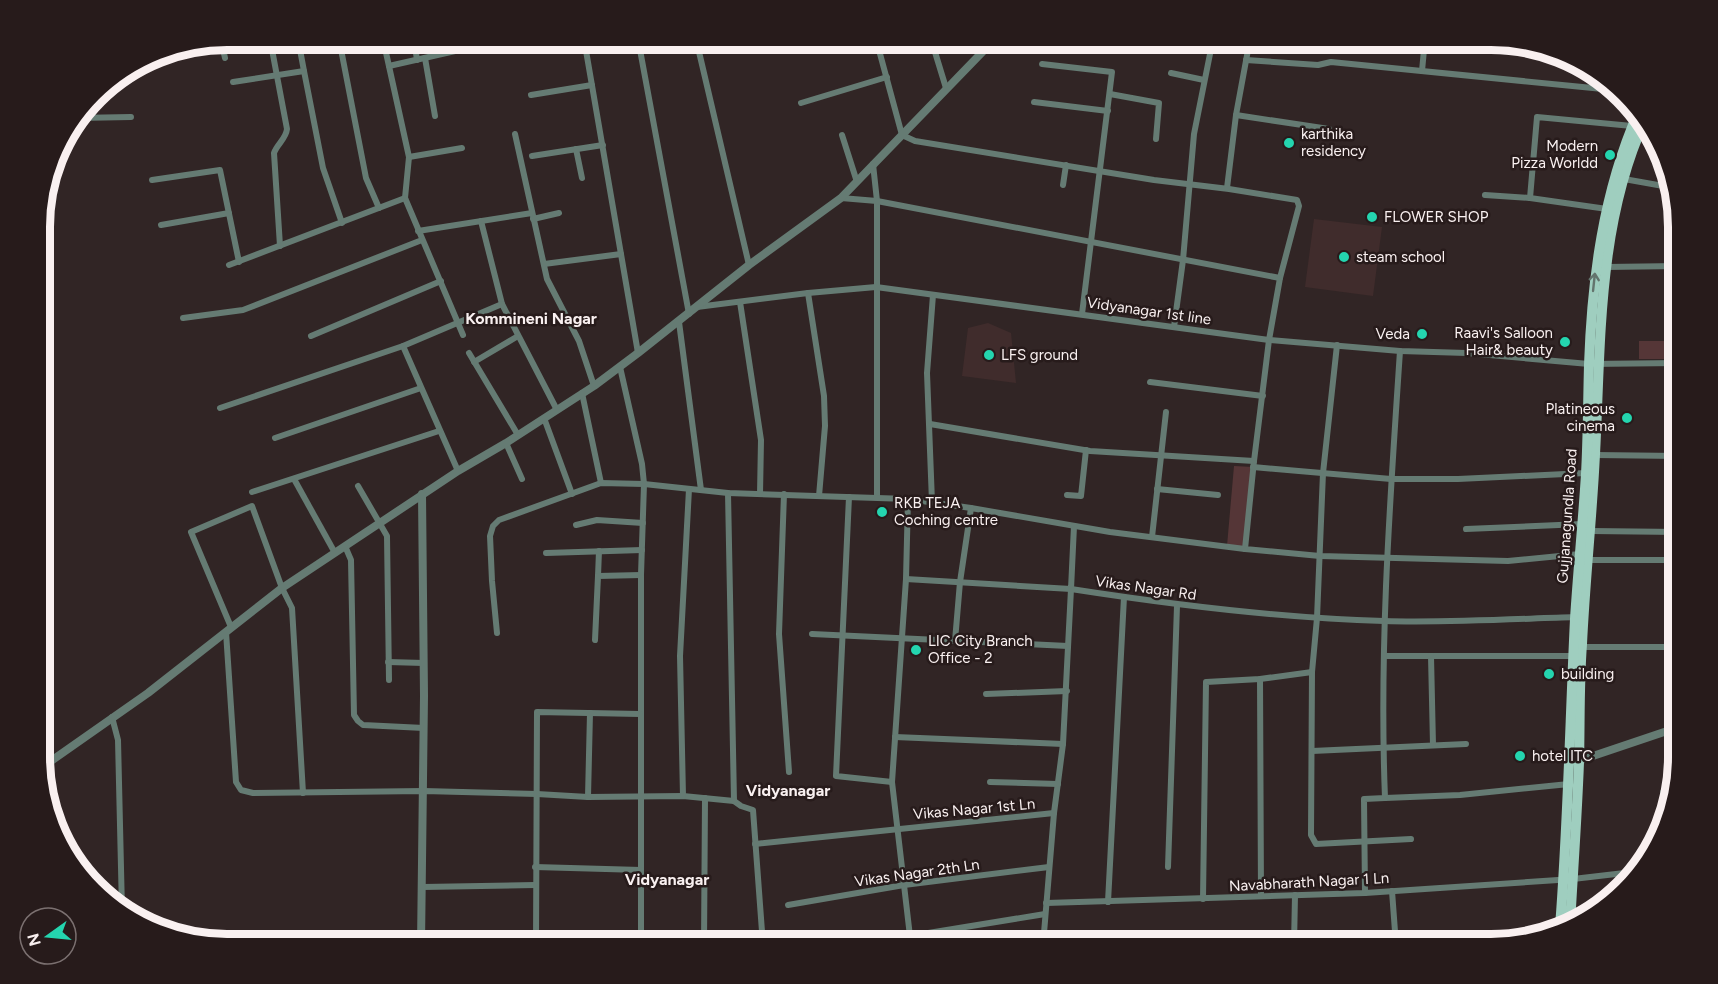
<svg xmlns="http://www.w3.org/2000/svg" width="1718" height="984" font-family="Figtree,sans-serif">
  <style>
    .built { fill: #402c2c }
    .green { fill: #553637 }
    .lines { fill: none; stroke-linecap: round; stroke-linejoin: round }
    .minor { stroke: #657b73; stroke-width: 6 }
    .tertiary { stroke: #657b73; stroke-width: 8 }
    .primary { stroke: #9fcebf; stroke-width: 10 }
    .oneway { stroke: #63746d }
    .poi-dot { fill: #24d5af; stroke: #271b1b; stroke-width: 2 }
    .labels { text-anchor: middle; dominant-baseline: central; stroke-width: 5; stroke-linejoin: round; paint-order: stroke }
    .poi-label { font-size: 15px; fill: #f9f0f0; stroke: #271b1b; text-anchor: start }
    .street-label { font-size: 15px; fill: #f9f0f0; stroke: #271b1b }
    .neighbourhood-label { font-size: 16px; font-weight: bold; fill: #f9f0f0; stroke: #271b1b }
    .rim { fill: none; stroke: #f9f0f0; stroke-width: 8 }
  </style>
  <rect width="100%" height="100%" fill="#312525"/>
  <g class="built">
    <polygon points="1314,219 1382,227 1373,296 1305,287"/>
    <polygon points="988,323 1011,333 1016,383 962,376 968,328"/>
  </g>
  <g class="green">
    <polygon points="1639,341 1678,341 1679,359 1639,359"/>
    <polygon points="1234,466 1253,467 1245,549 1227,546"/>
  </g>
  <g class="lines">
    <g class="minor">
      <path d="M270 39 287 129C286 139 277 144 274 153L280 246"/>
      <polyline points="298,39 304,71"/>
      <polyline points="339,39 366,178 379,208"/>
      <polyline points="383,39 409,157 405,198 463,335"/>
      <polyline points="414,39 417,60"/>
      <polyline points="584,39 638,353"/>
      <polyline points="638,39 689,314"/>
      <polyline points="696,39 749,265"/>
      <polyline points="876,39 902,135 915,141 1154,180 1229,189 1297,200 1299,206 1280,278 1269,340 1254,461 1245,549 1320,556 1508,561 1580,554"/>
      <polyline points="931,39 946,88"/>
      <polyline points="221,40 225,58"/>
      <polyline points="425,58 435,116"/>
      <polyline points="1246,60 1318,65 1331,62 1613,90"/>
      <polyline points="1042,64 1112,72 1082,314"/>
      <polyline points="389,66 508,39"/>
      <polyline points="1422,71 1425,39"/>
      <polyline points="1171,73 1204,80"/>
      <polyline points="233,82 304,71 323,168 342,223"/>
      <polyline points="1110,94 1159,103 1156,139"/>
      <polyline points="531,95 592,85"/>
      <polyline points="1034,102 1108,111"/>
      <polyline points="801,103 887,77"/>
      <polyline points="1236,115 1329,129"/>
      <polyline points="77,118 131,117"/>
      <polyline points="515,134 547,279 579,341 594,386"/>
      <polyline points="842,135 857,182"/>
      <polyline points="576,149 582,178"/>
      <polyline points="532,156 603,145"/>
      <polyline points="409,157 462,148"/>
      <polyline points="873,164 877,201 877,497"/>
      <polyline points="1624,179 1669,187"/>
      <polyline points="152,180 220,170 239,262"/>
      <polyline points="1063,185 1066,165"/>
      <polyline points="1227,188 1236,115 1250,39"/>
      <polyline points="1485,195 1530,198"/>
      <polyline points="841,198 877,201 1280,278"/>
      <polyline points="1607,209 1530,198 1537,117 1632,126"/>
      <polyline points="533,219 559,213"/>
      <polyline points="481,221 502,304 557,410"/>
      <polyline points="161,225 229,213"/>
      <polyline points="418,231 532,213"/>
      <polyline points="544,264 621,254"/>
      <polyline points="229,265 405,198"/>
      <polyline points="1606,267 1679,266"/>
      <polyline points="808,293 824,396 825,426 819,496"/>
      <polyline points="740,302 761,440 760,494"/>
      <polyline points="697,307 808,293 876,287 1269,340 1400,351 1467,353 1589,364 1679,363"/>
      <polyline points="183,318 243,310 422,240"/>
      <polyline points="679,322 701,490"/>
      <polyline points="1174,327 1183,260 1194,134 1213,39"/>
      <polyline points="311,336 441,281"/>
      <polyline points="1337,345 1323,473 1317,618 1312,672 1311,835 1316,844 1411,839"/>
      <polyline points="403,346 458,471"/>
      <polyline points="469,353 518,435"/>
      <polyline points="474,362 518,336"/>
      <polyline points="620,367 642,464 644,484 641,575 641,945"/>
      <polyline points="1150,382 1263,396"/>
      <polyline points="582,393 601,483"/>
      <polyline points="220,408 403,346 502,304"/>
      <polyline points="544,418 572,494"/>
      <polyline points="930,424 1090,451 1254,461"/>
      <polyline points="275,438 421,388"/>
      <polyline points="506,443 522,479"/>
      <polyline points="1595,455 1679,456"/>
      <polyline points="1253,467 1391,479 1458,479 1586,473"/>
      <polyline points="294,479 335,553"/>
      <polyline points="358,486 387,536 389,680"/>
      <polyline points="1157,489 1218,495"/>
      <polyline points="252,492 439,431"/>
      <polyline points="728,493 734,801 741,806 753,810 763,945"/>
      <polyline points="784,494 779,634 789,772"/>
      <polyline points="1067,495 1081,496 1086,450"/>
      <polyline points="849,497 836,776 892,782"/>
      <polyline points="908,499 971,508 1110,532 1245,549"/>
      <polyline points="932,502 927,373 933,295"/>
      <polyline points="576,525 597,520 643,523"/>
      <polyline points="1466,529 1582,524"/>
      <polyline points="1591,531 1679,532"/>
      <polyline points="1152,537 1166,412"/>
      <polyline points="345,546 351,560 354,715 358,721 363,725 424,728"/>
      <polyline points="546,553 642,550"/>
      <polyline points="1589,560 1679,560"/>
      <polyline points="598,576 599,551"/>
      <polyline points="906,579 1071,589 1074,526"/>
      <polyline points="231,627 191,532 252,506 282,588 292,608 303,793"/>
      <polyline points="226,632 236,782 241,790 253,793 424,791 537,794 588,797 683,796 734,801"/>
      <polyline points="497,633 492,581 490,536 493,526 499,520 601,483 644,484 728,493 908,499 906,579 892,782 911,945"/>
      <polyline points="812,634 1068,646"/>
      <polyline points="595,640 598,576 641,575"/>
      <polyline points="955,641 960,582 971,508"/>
      <polyline points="1581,647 1679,647"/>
      <polyline points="1385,656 1573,656"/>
      <polyline points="1431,656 1433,745"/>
      <polyline points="388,662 424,663"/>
      <polyline points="1260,679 1261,896"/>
      <polyline points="986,694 1067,691"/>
      <polyline points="112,717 118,740 122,910"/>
      <polyline points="895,737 1063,744"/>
      <polyline points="1312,751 1466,744"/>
      <polyline points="990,782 1058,784"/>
      <polyline points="1663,792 1672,793"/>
      <polyline points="683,796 680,656 689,489"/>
      <polyline points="588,797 590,713"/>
      <polyline points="1385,798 1460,795 1569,784"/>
      <polyline points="755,844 1054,813"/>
      <polyline points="535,867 641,870"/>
      <polyline points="1168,867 1177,606"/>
      <polyline points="423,887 535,885"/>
      <polyline points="1392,891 1396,945"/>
      <path d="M1365 893 1364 799 1385 798C1379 649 1390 500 1400 351"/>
      <polyline points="1203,899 1206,682 1260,679 1312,672"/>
      <polyline points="1108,902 1124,597"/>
      <polyline points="1046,903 1365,893 1573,879 1633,872"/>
      <polyline points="788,905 904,885 1049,867"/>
      <polyline points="216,942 647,945"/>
      <polyline points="536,944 537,712 640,714"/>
      <polyline points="704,945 705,798"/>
      <polyline points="792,945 910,936 1045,914"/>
      <path d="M1043 945 1054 813 1063 744 1071 589C1174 605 1279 618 1384 621 1446 623 1513 619 1575 617"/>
      <polyline points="1294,945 1295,895"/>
    </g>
    <g class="tertiary">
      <polyline points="1574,761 1584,759 1679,727"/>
      <polyline points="41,768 148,693 282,588 458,471 506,443 594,386 638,353 749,265 841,198 995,39"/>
      <polyline points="421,945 424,696 422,494"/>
    </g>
    <g class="primary">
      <path d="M1570 925C1573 870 1577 816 1579 762 1580 722 1579 683 1582 644 1585 580 1592 517 1595 454 1601 342 1597 224 1645 120"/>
      <path d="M1560 927C1568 825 1570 722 1575 619 1578 571 1583 523 1586 474 1588 438 1588 402 1589 365 1592 279 1603 193 1638 113"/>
    </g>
  </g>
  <defs><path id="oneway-shaft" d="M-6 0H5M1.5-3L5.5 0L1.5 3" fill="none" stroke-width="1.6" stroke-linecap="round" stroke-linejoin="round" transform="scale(1.5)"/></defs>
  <use class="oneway" href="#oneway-shaft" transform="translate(1594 282) rotate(-84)"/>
  <g class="poi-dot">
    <circle cx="1289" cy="143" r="6"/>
    <circle cx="1610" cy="155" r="6"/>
    <circle cx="1372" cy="217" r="6"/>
    <circle cx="1344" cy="257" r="6"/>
    <circle cx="1422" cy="334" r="6"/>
    <circle cx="1565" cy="342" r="6"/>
    <circle cx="989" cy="355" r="6"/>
    <circle cx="1627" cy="418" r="6"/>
    <circle cx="882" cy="512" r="6"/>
    <circle cx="916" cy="650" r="6"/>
    <circle cx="1549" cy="674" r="6"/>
    <circle cx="1520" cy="756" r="6"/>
  </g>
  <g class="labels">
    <g class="poi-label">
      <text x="1301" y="134">karthika<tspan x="1301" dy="17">residency</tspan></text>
      <text x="1598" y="146" text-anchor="end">Modern<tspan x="1598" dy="17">Pizza Worldd</tspan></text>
      <text x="1384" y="217">FLOWER SHOP</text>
      <text x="1356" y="257">steam school</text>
      <text x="1553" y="333" text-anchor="end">Raavi's Salloon<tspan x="1553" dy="17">Hair&amp; beauty</tspan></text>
      <text x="1410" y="334" text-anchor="end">Veda</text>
      <text x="1001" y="355">LFS ground</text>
      <text x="1615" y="409" text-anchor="end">Platineous<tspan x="1615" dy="17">cinema</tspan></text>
      <text x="894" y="503">RKB TEJA<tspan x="894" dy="17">Coching centre</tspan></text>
      <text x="928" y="641">LIC City Branch<tspan x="928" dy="17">Office - 2</tspan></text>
      <text x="1561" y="674">building</text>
      <text x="1532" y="756">hotel ITC</text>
    </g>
    <g class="street-label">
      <text transform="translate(1149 311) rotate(8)">Vidyanagar 1st line</text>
      <text transform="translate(1567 516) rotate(-86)">Gujjanagundla Road</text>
      <text transform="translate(1146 588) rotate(8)">Vikas Nagar Rd</text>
      <text transform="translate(974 809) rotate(-5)">Vikas Nagar 1st Ln</text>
      <text transform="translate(917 873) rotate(-8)">Vikas Nagar 2th Ln</text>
      <text transform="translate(1309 882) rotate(-3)">Navabharath Nagar 1 Ln</text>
    </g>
    <g class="neighbourhood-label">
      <text x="531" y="318">Kommineni Nagar</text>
      <text x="788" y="790">Vidyanagar</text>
      <text x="667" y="879">Vidyanagar</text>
    </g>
  </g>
  <path d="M0 0H1718V984H0ZM227 50H1491A177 177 0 0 1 1668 227V757A177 177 0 0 1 1491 934H227A177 177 0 0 1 50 757V227A177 177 0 0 1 227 50Z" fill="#271b1b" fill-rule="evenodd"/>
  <path class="rim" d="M227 50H1491A177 177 0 0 1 1668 227V757A177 177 0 0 1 1491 934H227A177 177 0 0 1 50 757V227A177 177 0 0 1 227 50Z"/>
  <g transform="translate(48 936) rotate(255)"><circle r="28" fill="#271b1b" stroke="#7b7070" stroke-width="1.5"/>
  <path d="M0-4.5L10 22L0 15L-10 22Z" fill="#24d5af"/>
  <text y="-9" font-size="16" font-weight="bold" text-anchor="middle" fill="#f9f0f0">N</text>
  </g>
</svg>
